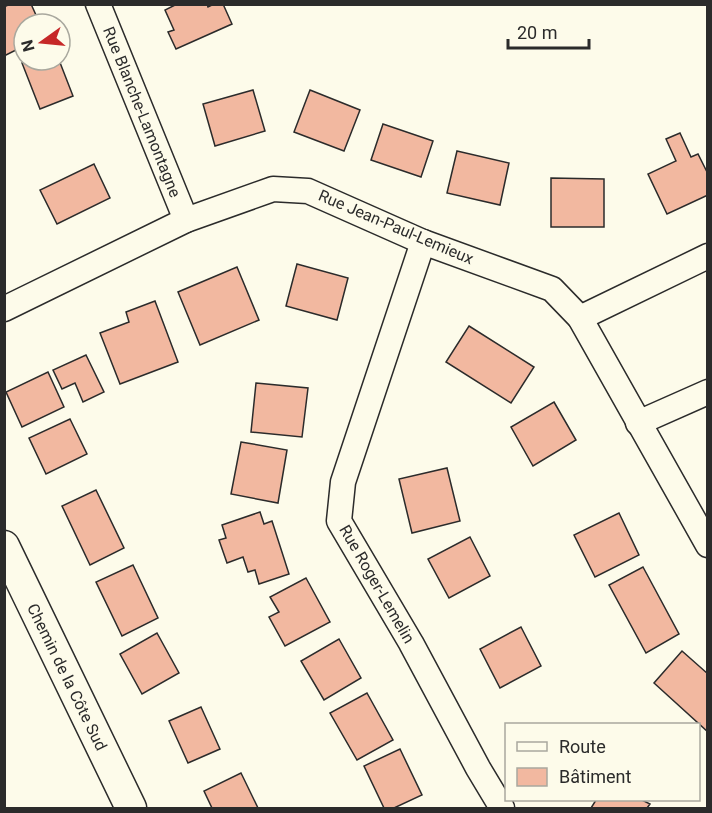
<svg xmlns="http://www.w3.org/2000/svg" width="712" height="813" font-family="Roboto,sans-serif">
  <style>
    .building { fill: #f2b8a0; stroke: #2b2b2b; stroke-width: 1.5 }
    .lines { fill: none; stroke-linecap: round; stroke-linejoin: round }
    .minor-casing { stroke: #2b2b2b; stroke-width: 27 }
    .tertiary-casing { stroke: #2b2b2b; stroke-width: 33 }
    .minor { stroke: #fdfbea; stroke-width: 24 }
    .tertiary { stroke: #fdfbea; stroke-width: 30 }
    .labels { text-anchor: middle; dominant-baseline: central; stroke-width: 4.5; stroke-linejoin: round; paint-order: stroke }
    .street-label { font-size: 16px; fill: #2b2b2b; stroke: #fdfbea }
  </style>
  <rect width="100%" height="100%" fill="#fdfbea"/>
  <g class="building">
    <polygon points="10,4 31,4 40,24 24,24 24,46 4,56 4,7"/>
    <polygon points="177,4 207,4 208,7 214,4 223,4 232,24 176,49 168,32 174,30 165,10"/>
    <polygon points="30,60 59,60 73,96 40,109 22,63"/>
    <polygon points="253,90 265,131 215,146 203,104"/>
    <polygon points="310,90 360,110 344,151 294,132"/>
    <polygon points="383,124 433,141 421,177 371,160"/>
    <polygon points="680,133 691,157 698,154 708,174 708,195 667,214 648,174 676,161 666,139"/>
    <polygon points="457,151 509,163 500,205 447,193"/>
    <polygon points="94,164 110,198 57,224 40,190"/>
    <polygon points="551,178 604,179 604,227 551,227"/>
    <polygon points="297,264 348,278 337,320 286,306"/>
    <polygon points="237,267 259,320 200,345 178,292"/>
    <polygon points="155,301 178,362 120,384 100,333 129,322 126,312"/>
    <polygon points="469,326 534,367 511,403 446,362"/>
    <polygon points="86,355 104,392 83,402 75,383 62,389 53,370"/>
    <polygon points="48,372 64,407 22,427 6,392"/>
    <polygon points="256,383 308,388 302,437 251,432"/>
    <polygon points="554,402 576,440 533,466 511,427"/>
    <polygon points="70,419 87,454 46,474 29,438"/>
    <polygon points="241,442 287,450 278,503 231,494"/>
    <polygon points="447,468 460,521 412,533 399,479"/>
    <polygon points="96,490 124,548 90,565 62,506"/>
    <polygon points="260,512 264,524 272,521 289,574 259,584 255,570 248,572 243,557 227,563 219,540 226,538 222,525"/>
    <polygon points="619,513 639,555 595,577 574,535"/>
    <polygon points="470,537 490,576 449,598 428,559"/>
    <polygon points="133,565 158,618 122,636 96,582"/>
    <polygon points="643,567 679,634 646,653 609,585"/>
    <polygon points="306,578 330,622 285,646 269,617 279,612 270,597"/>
    <polygon points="521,627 541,666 500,688 480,649"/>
    <polygon points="157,633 179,673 142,694 120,654"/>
    <polygon points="339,639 361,678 324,700 301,661"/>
    <polygon points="682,651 708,674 708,732 654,683"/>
    <polygon points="367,693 393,740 357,760 330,713"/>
    <polygon points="201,707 220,749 188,763 169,721"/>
    <polygon points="400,749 422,795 394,808 384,808 364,766"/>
    <polygon points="241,773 258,808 212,808 204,791"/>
    <polygon points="596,800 642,800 650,804 647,808 591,808"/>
  </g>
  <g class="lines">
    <g class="minor-casing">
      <g id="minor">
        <polyline points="98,4 186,220"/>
        <polyline points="423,242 343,482 339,521 411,643 478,768 502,808"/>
        <polyline points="4,309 186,220 273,189 308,191 423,242 552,289 580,318 708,545"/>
        <polyline points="580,318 708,256"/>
        <polyline points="638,423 708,392"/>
      </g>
    </g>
    <g class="tertiary-casing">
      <polyline id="tertiary" points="4,546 131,808"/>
    </g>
    <use href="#minor" class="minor"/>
    <use href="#tertiary" class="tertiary"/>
  </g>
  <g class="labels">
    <g class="street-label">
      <text transform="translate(142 112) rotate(68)">Rue Blanche-Lamontagne</text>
      <text transform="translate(396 227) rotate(23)">Rue Jean-Paul-Lemieux</text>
      <text transform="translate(377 584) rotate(60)">Rue Roger-Lemelin</text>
      <text transform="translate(67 677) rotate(64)">Chemin de la Côte Sud</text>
    </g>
  </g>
  <rect width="712" height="813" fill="none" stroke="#2b2b2b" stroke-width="12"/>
  <rect x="505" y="723" width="195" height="78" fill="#fdfbea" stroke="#a9a89e" stroke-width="1.5"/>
  <rect x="517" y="742" width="30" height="9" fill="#fdfbea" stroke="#a9a89e" stroke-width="1.5"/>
  <text x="559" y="753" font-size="18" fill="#2b2b2b">Route</text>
  <rect x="517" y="768" width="30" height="18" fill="#f2b8a0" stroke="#a9a89e" stroke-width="1.5"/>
  <text x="559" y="783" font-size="18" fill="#2b2b2b">Bâtiment</text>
  <g transform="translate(42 42) rotate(255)"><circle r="28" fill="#fdfbea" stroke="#a9a89e" stroke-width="1.5"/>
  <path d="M0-4.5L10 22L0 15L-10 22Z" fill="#c62828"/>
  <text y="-9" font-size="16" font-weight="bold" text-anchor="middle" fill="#2b2b2b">N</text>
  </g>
  <path d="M508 39v9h81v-9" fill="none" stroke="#2b2b2b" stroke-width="3"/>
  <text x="517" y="39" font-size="18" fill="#2b2b2b" stroke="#fdfbea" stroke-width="4.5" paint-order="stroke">20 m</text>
</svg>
